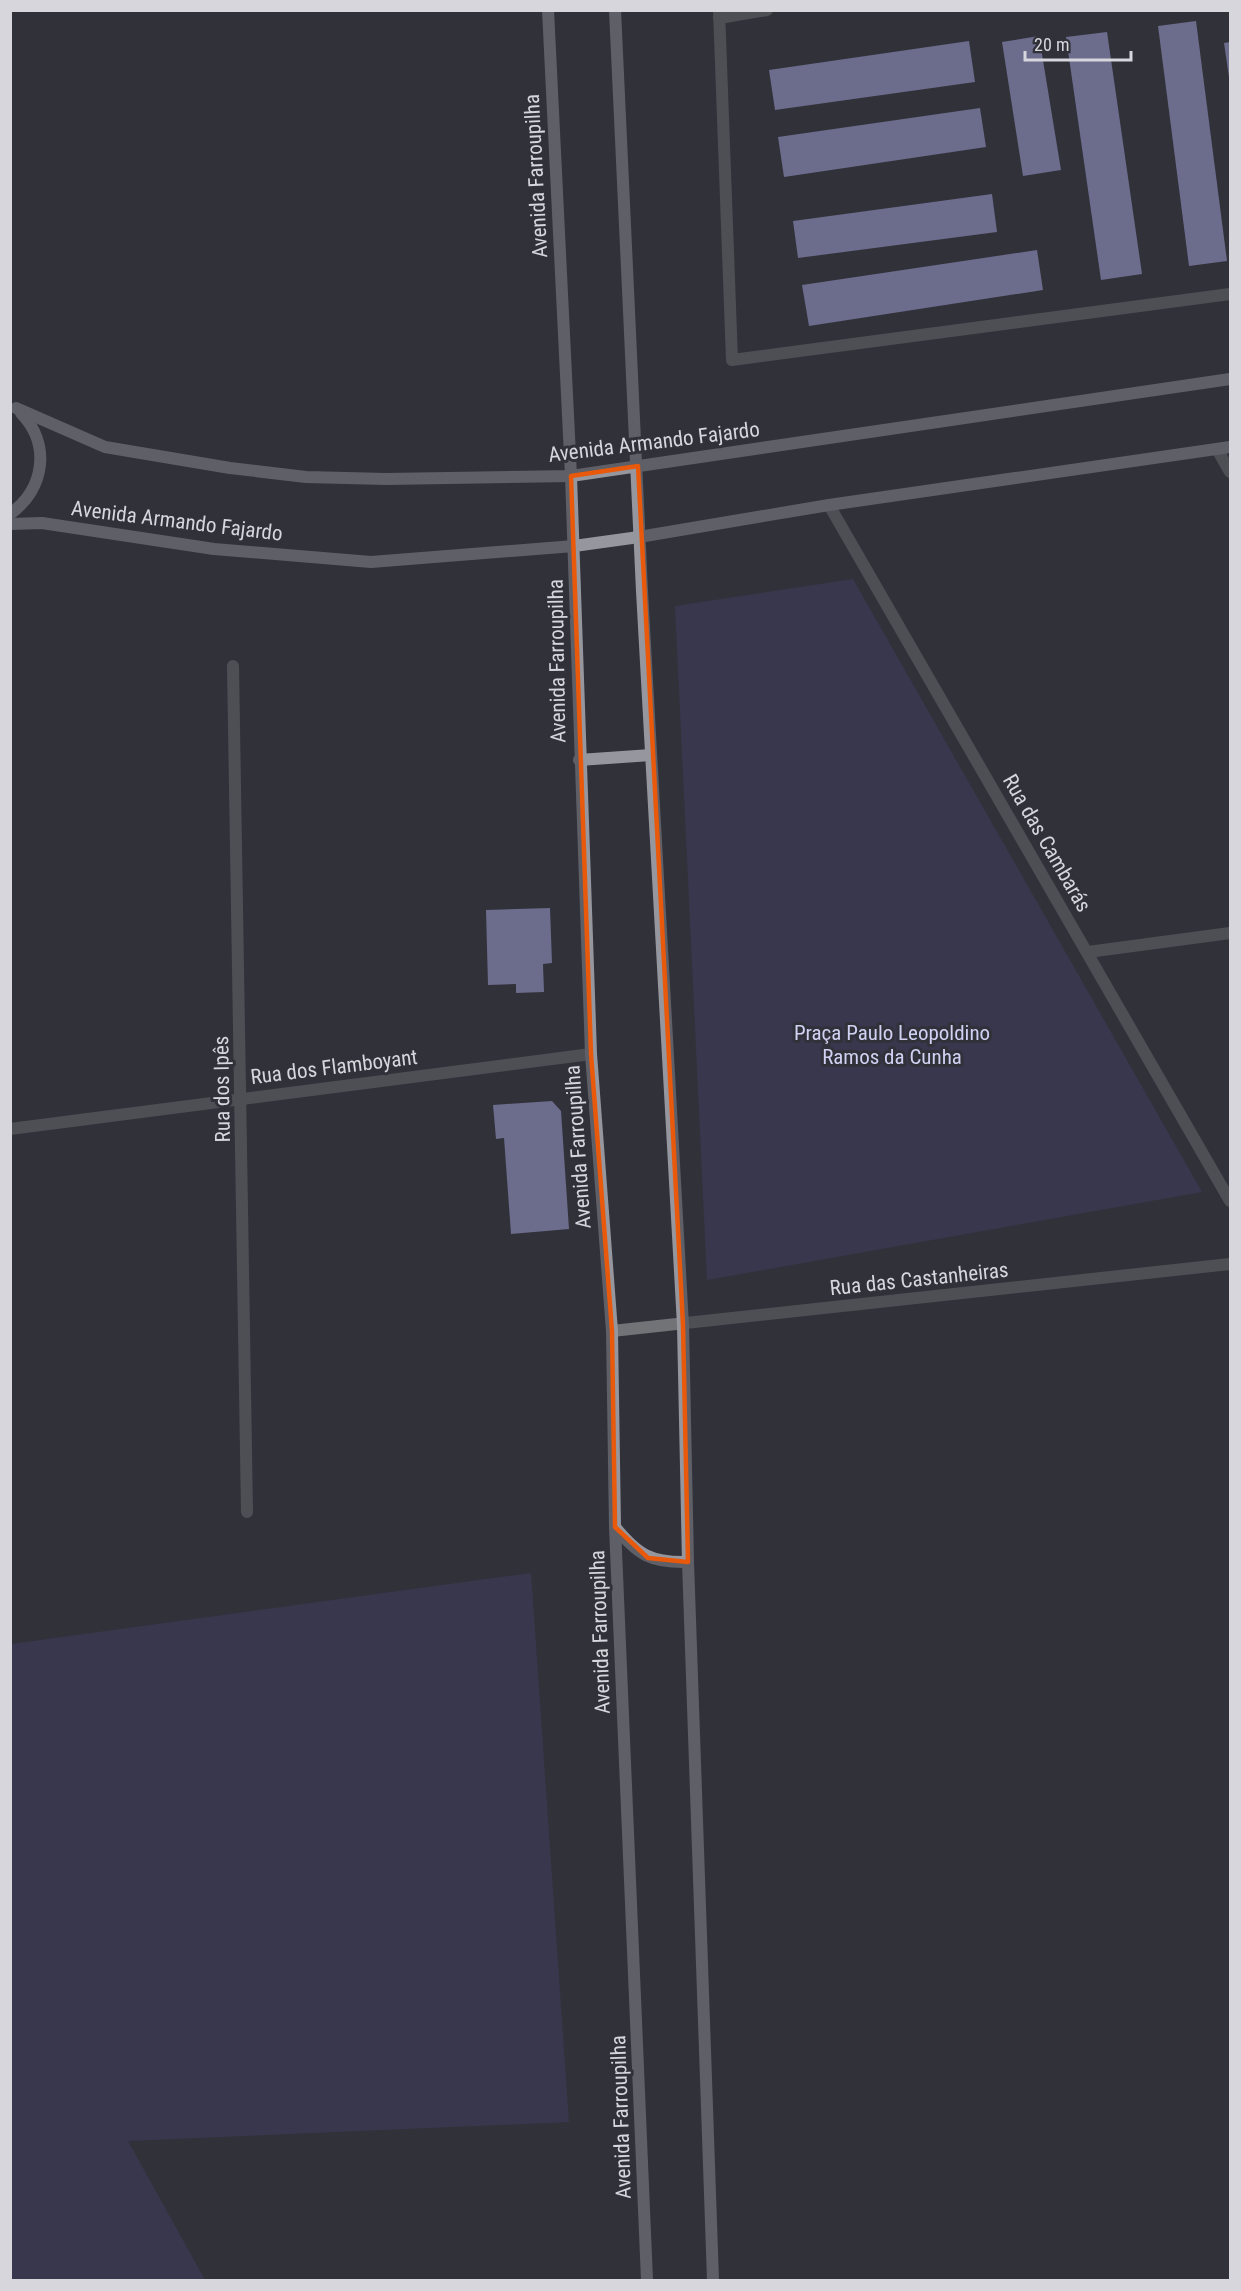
<svg xmlns="http://www.w3.org/2000/svg" width="1241" height="2291" font-family="'Roboto Condensed',sans-serif">
  <style>
    .green { fill: #403f65 }
    .building { fill: #b3b3f0 }
    .lines { fill: none; stroke-linecap: round; stroke-linejoin: round }
    .lane { stroke: #727377; stroke-width: 12 }
    .street { stroke: #727377; stroke-width: 12 }
    .secondary { stroke: #96979e; stroke-width: 12 }
    .marked { fill: none; stroke: #e8590c; stroke-width: 4.5; stroke-linejoin: round }
    .labels { text-anchor: middle; dominant-baseline: central; stroke-width: 6; stroke-linejoin: round; paint-order: stroke }
    .street-label { font-size: 21px; fill: #d6d6dc; stroke: #31313a }
    .park-label { font-size: 21px; fill: #d0d1f3; stroke: #31313a }
  </style>
  <rect width="100%" height="100%" fill="#31313a"/>
  <g class="green">
    <polygon points="853,579 1202,1192 707,1280 675,606"/>
    <polygon points="531,1573 569,2122 128,2141 205,2280 11,2280 11,1644"/>
  </g>
  <g class="building">
    <polygon points="1196,21 1227,261 1189,266 1158,26"/>
    <polygon points="1107,32 1142,274 1101,280 1066,37"/>
    <polygon points="1039,36 1061,170 1023,176 1002,42"/>
    <polygon points="969,41 975,82 775,110 769,70"/>
    <polygon points="1230,42 1230,77 1229,77 1224,43"/>
    <polygon points="980,108 986,147 784,177 778,137"/>
    <polygon points="992,194 997,232 798,258 793,221"/>
    <polygon points="1037,250 1043,290 809,326 802,285"/>
    <polygon points="550,908 552,963 543,964 544,992 516,993 516,984 488,985 486,910"/>
    <polygon points="552,1101 561,1111 569,1229 511,1234 504,1138 496,1139 493,1105"/>
  </g>
  <g class="lines">
    <g class="lane">
      <polyline points="719,10 732,360 1230,294"/>
      <polyline points="719,18 767,10"/>
    </g>
    <g class="street">
      <polyline points="1217,449 1230,472"/>
      <polyline points="829,505 1230,1201"/>
      <polyline points="233,666 247,1512"/>
      <polyline points="1088,952 1230,933"/>
      <polyline points="10,1129 591,1054"/>
      <polyline points="612,1331 1230,1264"/>
    </g>
    <g class="secondary">
      <polyline points="548,10 571,476 591,1054 612,1331 615,1527 647,2280"/>
      <polyline points="615,10 642,591 683,1325 688,1562 713,2280"/>
      <polyline points="16,408 105,447 230,468 306,477 386,479 571,476 1230,379"/>
      <path d="M10 514C45 489 51 444 21 413"/>
      <polyline points="10,524 42,523 214,549 371,562 574,546 639,537 829,505 1230,447"/>
      <polyline points="579,760 651,755"/>
      <path d="M615 1527C638 1555 651 1563 688 1562"/>
    </g>
  </g>
  <path d="M0 0H1241V2291H0ZM638 466 683 1325 688 1562 648 1558 615 1527 612 1331 591 1054 571 476Z" fill="#31313a" fill-opacity=".55" fill-rule="evenodd"/>
  <path class="marked" d="M638 466 683 1325 688 1562 648 1558 615 1527 612 1331 591 1054 571 476Z"/>
  <g class="labels">
    <g class="street-label">
      <text transform="translate(536 176) rotate(-93)">Avenida Farroupilha</text>
      <text transform="translate(654 442) rotate(-7)">Avenida Armando Fajardo</text>
      <text transform="translate(177 521) rotate(7)">Avenida Armando Fajardo</text>
      <text transform="translate(557 661) rotate(-91)">Avenida Farroupilha</text>
      <text transform="translate(1047 843) rotate(60)">Rua das Cambarás</text>
      <text transform="translate(334 1067) rotate(-7)">Rua dos Flamboyant</text>
      <text transform="translate(222 1089) rotate(-91)">Rua dos Ipês</text>
      <text transform="translate(578 1147) rotate(-94)">Avenida Farroupilha</text>
      <text transform="translate(919 1279) rotate(-6)">Rua das Castanheiras</text>
      <text transform="translate(600 1632) rotate(-92)">Avenida Farroupilha</text>
      <text transform="translate(621 2117) rotate(-92)">Avenida Farroupilha</text>
    </g>
    <g class="park-label">
      <text x="892" y="1033">Praça Paulo Leopoldino<tspan x="892" dy="24">Ramos da Cunha</tspan></text>
    </g>
  </g>
  <rect width="1241" height="2291" fill="none" stroke="#d6d6dc" stroke-width="24"/>
  <path d="M1025 51v9h106v-9" fill="none" stroke="#d6d6dc" stroke-width="3"/>
  <text x="1034" y="51" font-size="18" fill="#d6d6dc" stroke="#31313a" stroke-width="4.5" paint-order="stroke">20 m</text>
</svg>
